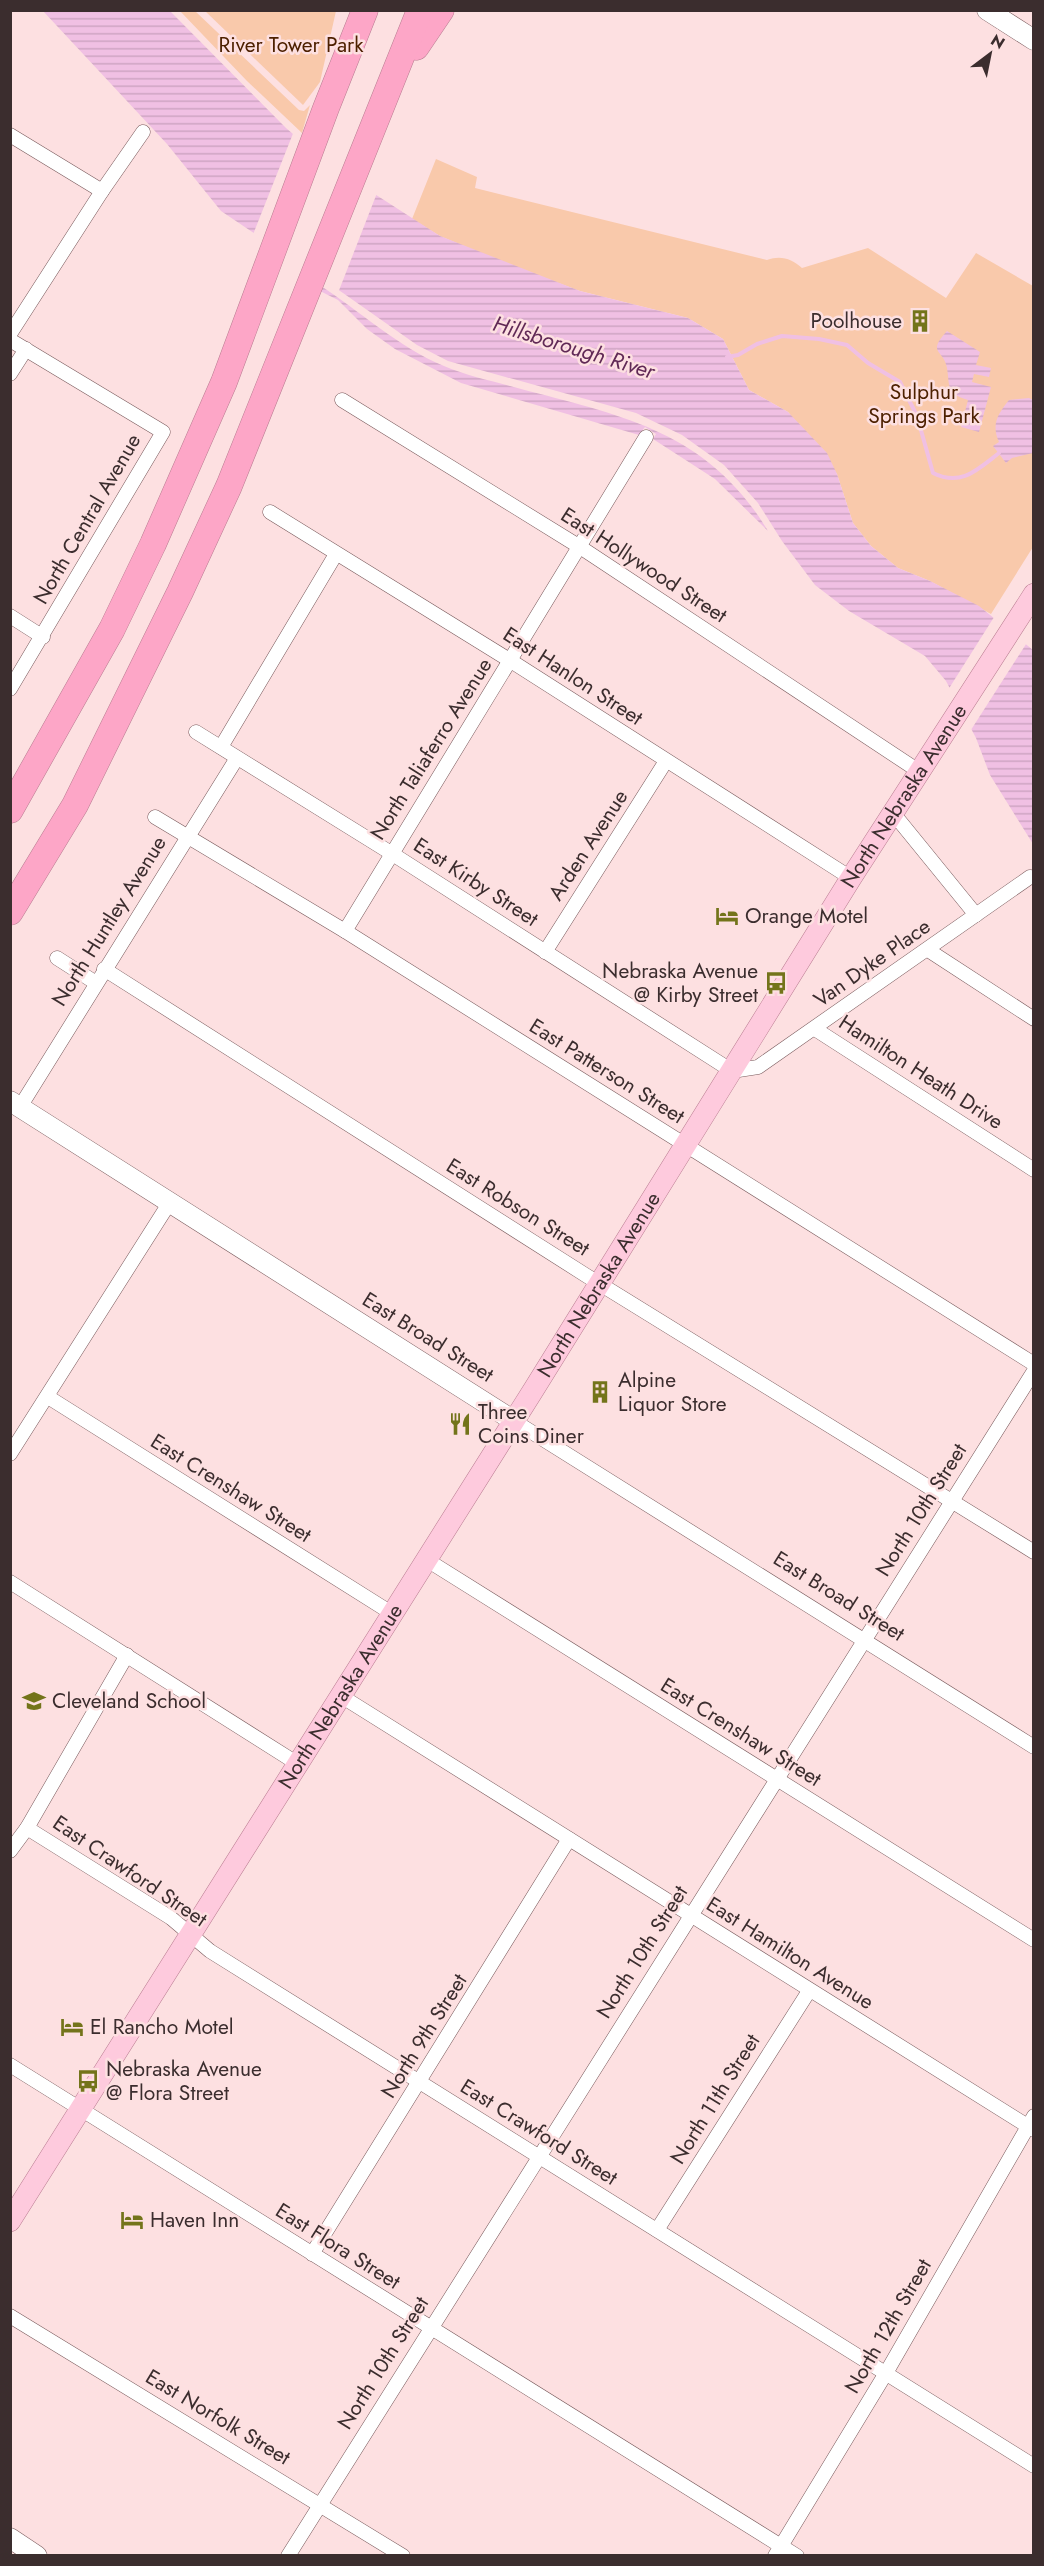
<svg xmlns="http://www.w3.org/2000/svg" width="1044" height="2566" font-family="Jost,sans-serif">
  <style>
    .green { fill: #f9c9ab }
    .water { fill: url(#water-rules) }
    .pier { fill: #fde0e1 }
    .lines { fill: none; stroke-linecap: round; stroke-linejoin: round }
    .stream { stroke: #f0c0e3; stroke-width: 4 }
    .street-casing { stroke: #78595b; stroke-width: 15 }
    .secondary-casing { stroke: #78595b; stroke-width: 21 }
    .primary-casing { stroke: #b97c91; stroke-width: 22 }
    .highway-casing { stroke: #b97c91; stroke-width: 27 }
    .street { stroke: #fff; stroke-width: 14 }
    .secondary { stroke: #fff; stroke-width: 20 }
    .primary { stroke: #fecadd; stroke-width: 21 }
    .highway { stroke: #fda6c7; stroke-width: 26 }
    .labels { text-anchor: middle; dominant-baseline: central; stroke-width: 5; stroke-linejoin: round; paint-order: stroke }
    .park-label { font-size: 21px; fill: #4d2000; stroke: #fde0e1 }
    .poi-label { font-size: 21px; fill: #3b2d2e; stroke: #fde0e1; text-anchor: start }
    .street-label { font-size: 21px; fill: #3b2d2e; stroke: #fde0e1 }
    .water-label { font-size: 22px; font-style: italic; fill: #612956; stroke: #fde0e1 }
  </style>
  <defs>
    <pattern id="water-rules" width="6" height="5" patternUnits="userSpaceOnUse" patternTransform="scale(1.5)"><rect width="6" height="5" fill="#f0c0e3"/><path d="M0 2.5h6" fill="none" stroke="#cfa5c3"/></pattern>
  </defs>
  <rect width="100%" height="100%" fill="#fde0e1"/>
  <g class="green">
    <polygon points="180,11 195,11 299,110 304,111 310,105 302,133 247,81"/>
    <polygon points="205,11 336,11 320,82 303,105"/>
    <path d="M436 159 477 177 475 188 767 260C781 255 792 259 802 268L868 248 946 298 976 253 1033 286V547L991 614 930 581 898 568 871 546 853 523 837 474 788 412 749 390 723 339 688 318 580 291 494 259 440 236 412 219Z"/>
  </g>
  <g class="water">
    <polygon points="43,11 170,11 286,128 328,164 440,236 580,291 688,318 723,339 749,390 788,412 827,453 837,474 853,523 871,546 898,568 930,581 979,606 1033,650 1033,844 990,775 976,738 946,681 925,656 849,611 815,585 782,541 758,503 724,465 682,435 636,413 448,361 417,345 343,293 221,211 167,144"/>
    <path d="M318 284C360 311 398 347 444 366 465 375 488 380 510 386 617 415 706 428 768 531L715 479 653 439 656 434 645 427 639 435 461 383 395 349 367 329 338 300 316 289Z"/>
    <path d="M947 331 980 352 976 365 991 368 989 377 974 374 972 382 991 387 979 432 961 427 968 400C946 393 950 388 947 368 944 349 926 354 947 331Z"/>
    <path d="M1029 398 1033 400V453L1012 458 1006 463 993 446 999 442C991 424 998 414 1009 400Z"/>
  </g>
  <g class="pier">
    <polygon points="294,131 330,161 377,193 338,293 252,237"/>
    <polygon points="996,614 1028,641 969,733 948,690"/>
  </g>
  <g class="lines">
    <path class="stream" d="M727 357 738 355 757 344 782 336 819 339 847 345 868 363 900 382 917 416 933 473C961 487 977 470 999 453"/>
    <g class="street-casing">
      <g id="street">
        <polyline points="10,135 102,191"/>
        <polyline points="10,334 102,191 143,132"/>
        <polyline points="10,340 163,432 10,689"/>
        <polyline points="10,374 26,349"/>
        <polyline points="342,400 580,547 920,772"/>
        <polyline points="270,512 511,661 851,878"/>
        <polyline points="10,616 43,637"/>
        <polyline points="196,732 391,853 732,1071 758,1067 1030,877"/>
        <polyline points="221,747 336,554"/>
        <polyline points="893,813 976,915"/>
        <polyline points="155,817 345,931 1034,1364"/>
        <polyline points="345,931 646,437"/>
        <polyline points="928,950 1034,1019"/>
        <polyline points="545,952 666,761"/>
        <polyline points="57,958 96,983"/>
        <polyline points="104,969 587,1276 1034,1552"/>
        <polyline points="815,1029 1034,1170"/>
        <polyline points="20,1107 237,758"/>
        <polyline points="48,1397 393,1614"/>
        <polyline points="514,1421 1034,1747"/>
        <polyline points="10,1454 170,1202"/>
        <polyline points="427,1560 1034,1940"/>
        <polyline points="10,1582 298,1764"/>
        <polyline points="341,1696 1034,2130"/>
        <polyline points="27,1828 171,1918 210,1951 1034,2466"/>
        <polyline points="10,1851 27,1828 127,1655"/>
        <polyline points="10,2065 797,2556"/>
        <polyline points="657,2230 809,1991"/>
        <polyline points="312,2254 569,1839"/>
        <polyline points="10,2316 403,2556"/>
        <polyline points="288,2556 1034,1371"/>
        <polyline points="775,2556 886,2373 1034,2116"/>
      </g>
    </g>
    <g class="secondary-casing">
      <g id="secondary">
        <polyline points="987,10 1034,40"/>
        <polyline points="10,1101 514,1421"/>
        <polyline points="10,2538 37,2556"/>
      </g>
    </g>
    <g class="primary-casing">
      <g id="primary">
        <path id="s1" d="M10 2221 534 1389 851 878 1034 594"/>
      </g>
    </g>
    <g class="highway-casing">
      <g id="highway">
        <polyline points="416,47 441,10"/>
        <polyline points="10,810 112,629 153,544 224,382 326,108 365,10"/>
        <polyline points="10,912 75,805 180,592 229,486 420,10"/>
      </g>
    </g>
    <use href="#street" class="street"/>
    <use href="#secondary" class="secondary"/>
    <use href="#primary" class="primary"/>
    <use href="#highway" class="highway"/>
  </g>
  <defs>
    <g id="building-bare" transform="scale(1.8)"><path d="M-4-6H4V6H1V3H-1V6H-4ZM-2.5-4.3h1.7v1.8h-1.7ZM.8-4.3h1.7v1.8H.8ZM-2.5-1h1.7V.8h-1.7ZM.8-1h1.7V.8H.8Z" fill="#73741a" stroke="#fde0e1" stroke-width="2.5" paint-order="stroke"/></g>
    <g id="hotel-bare" transform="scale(1.8)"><path d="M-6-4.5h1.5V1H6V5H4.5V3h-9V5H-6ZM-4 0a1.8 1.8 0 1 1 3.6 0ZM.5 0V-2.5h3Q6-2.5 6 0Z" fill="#73741a" stroke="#fde0e1" stroke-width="2.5" paint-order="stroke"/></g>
    <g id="bus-bare" transform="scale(1.8)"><path d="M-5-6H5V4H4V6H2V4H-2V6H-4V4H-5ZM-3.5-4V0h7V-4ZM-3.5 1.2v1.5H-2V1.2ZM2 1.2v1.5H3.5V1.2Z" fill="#73741a" stroke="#fde0e1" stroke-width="2.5" paint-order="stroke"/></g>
    <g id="restaurant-bare" transform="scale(1.8)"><path d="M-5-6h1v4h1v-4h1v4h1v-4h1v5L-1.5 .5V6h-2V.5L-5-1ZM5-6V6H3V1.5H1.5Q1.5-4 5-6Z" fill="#73741a" stroke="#fde0e1" stroke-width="2.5" paint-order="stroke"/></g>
    <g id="school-bare" transform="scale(1.8)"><path d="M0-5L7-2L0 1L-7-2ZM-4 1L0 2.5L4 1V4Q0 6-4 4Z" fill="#73741a" stroke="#fde0e1" stroke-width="2.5" paint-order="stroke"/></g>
  </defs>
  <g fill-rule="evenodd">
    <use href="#building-bare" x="920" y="321"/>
    <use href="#hotel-bare" x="727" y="916"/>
    <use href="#bus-bare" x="776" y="983"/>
    <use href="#building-bare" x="600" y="1392"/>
    <use href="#restaurant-bare" x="460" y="1424"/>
    <use href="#school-bare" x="34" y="1701"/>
    <use href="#hotel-bare" x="72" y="2027"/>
    <use href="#bus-bare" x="88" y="2081"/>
    <use href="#hotel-bare" x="132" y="2220"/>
  </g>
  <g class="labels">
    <g class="park-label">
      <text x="291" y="45">River Tower Park</text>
      <text x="924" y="392">Sulphur<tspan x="924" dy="24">Springs Park</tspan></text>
    </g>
    <g class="poi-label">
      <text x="902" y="321" text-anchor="end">Poolhouse</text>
      <text x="745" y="916">Orange Motel</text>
      <text x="758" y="971" text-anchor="end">Nebraska Avenue<tspan x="758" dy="24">@ Kirby Street</tspan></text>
      <text x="618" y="1380">Alpine<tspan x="618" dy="24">Liquor Store</tspan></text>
      <text x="478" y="1412">Three<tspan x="478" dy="24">Coins Diner</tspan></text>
      <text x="52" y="1701">Cleveland School</text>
      <text x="90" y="2027">El Rancho Motel</text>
      <text x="106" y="2069">Nebraska Avenue<tspan x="106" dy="24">@ Flora Street</tspan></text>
      <text x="150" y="2220">Haven Inn</text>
    </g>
    <g class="street-label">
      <text transform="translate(87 519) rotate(-60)">North Central Avenue</text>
      <text transform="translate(644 565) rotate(33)">East Hollywood Street</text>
      <text transform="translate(573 676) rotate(33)">East Hanlon Street</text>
      <text transform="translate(431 749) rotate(-58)">North Taliaferro Avenue</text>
      <text stroke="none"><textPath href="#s1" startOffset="1682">North Nebraska Avenue</textPath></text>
      <text transform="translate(588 845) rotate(-57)">Arden Avenue</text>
      <text transform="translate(476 882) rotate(33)">East Kirby Street</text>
      <text transform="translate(109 921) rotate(-58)">North Huntley Avenue</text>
      <text transform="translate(872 963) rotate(-35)">Van Dyke Place</text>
      <text transform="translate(607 1071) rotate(32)">East Patterson Street</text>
      <text transform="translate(921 1072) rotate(33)">Hamilton Heath Drive</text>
      <text transform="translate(518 1207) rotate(32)">East Robson Street</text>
      <text stroke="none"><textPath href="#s1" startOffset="1106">North Nebraska Avenue</textPath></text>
      <text transform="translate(428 1337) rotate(32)">East Broad Street</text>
      <text transform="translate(231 1488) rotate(32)">East Crenshaw Street</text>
      <text transform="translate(921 1510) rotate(-58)">North 10th Street</text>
      <text transform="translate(839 1596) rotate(32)">East Broad Street</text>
      <text stroke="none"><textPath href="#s1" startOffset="620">North Nebraska Avenue</textPath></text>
      <text transform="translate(741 1732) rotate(32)">East Crenshaw Street</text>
      <text transform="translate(130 1871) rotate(34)">East Crawford Street</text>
      <text transform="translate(642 1952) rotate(-58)">North 10th Street</text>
      <text transform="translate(790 1953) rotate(32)">East Hamilton Avenue</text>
      <text transform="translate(424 2036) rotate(-58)">North 9th Street</text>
      <text transform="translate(715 2099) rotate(-58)">North 11th Street</text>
      <text transform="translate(539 2132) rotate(32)">East Crawford Street</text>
      <text transform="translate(338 2246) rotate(32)">East Flora Street</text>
      <text transform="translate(888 2326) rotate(-60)">North 12th Street</text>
      <text transform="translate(383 2363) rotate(-58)">North 10th Street</text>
      <text transform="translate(218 2417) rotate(31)">East Norfolk Street</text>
    </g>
    <g class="water-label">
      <text transform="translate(574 347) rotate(17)">Hillsborough River</text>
    </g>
  </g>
  <rect width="1044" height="2566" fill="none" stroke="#3b2d2e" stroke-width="24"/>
  <g transform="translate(990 54) rotate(32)" stroke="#fde0e1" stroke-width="4.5" paint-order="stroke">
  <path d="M0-4.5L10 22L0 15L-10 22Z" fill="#3b2d2e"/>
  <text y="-9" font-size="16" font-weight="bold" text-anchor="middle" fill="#3b2d2e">N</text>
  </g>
</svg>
